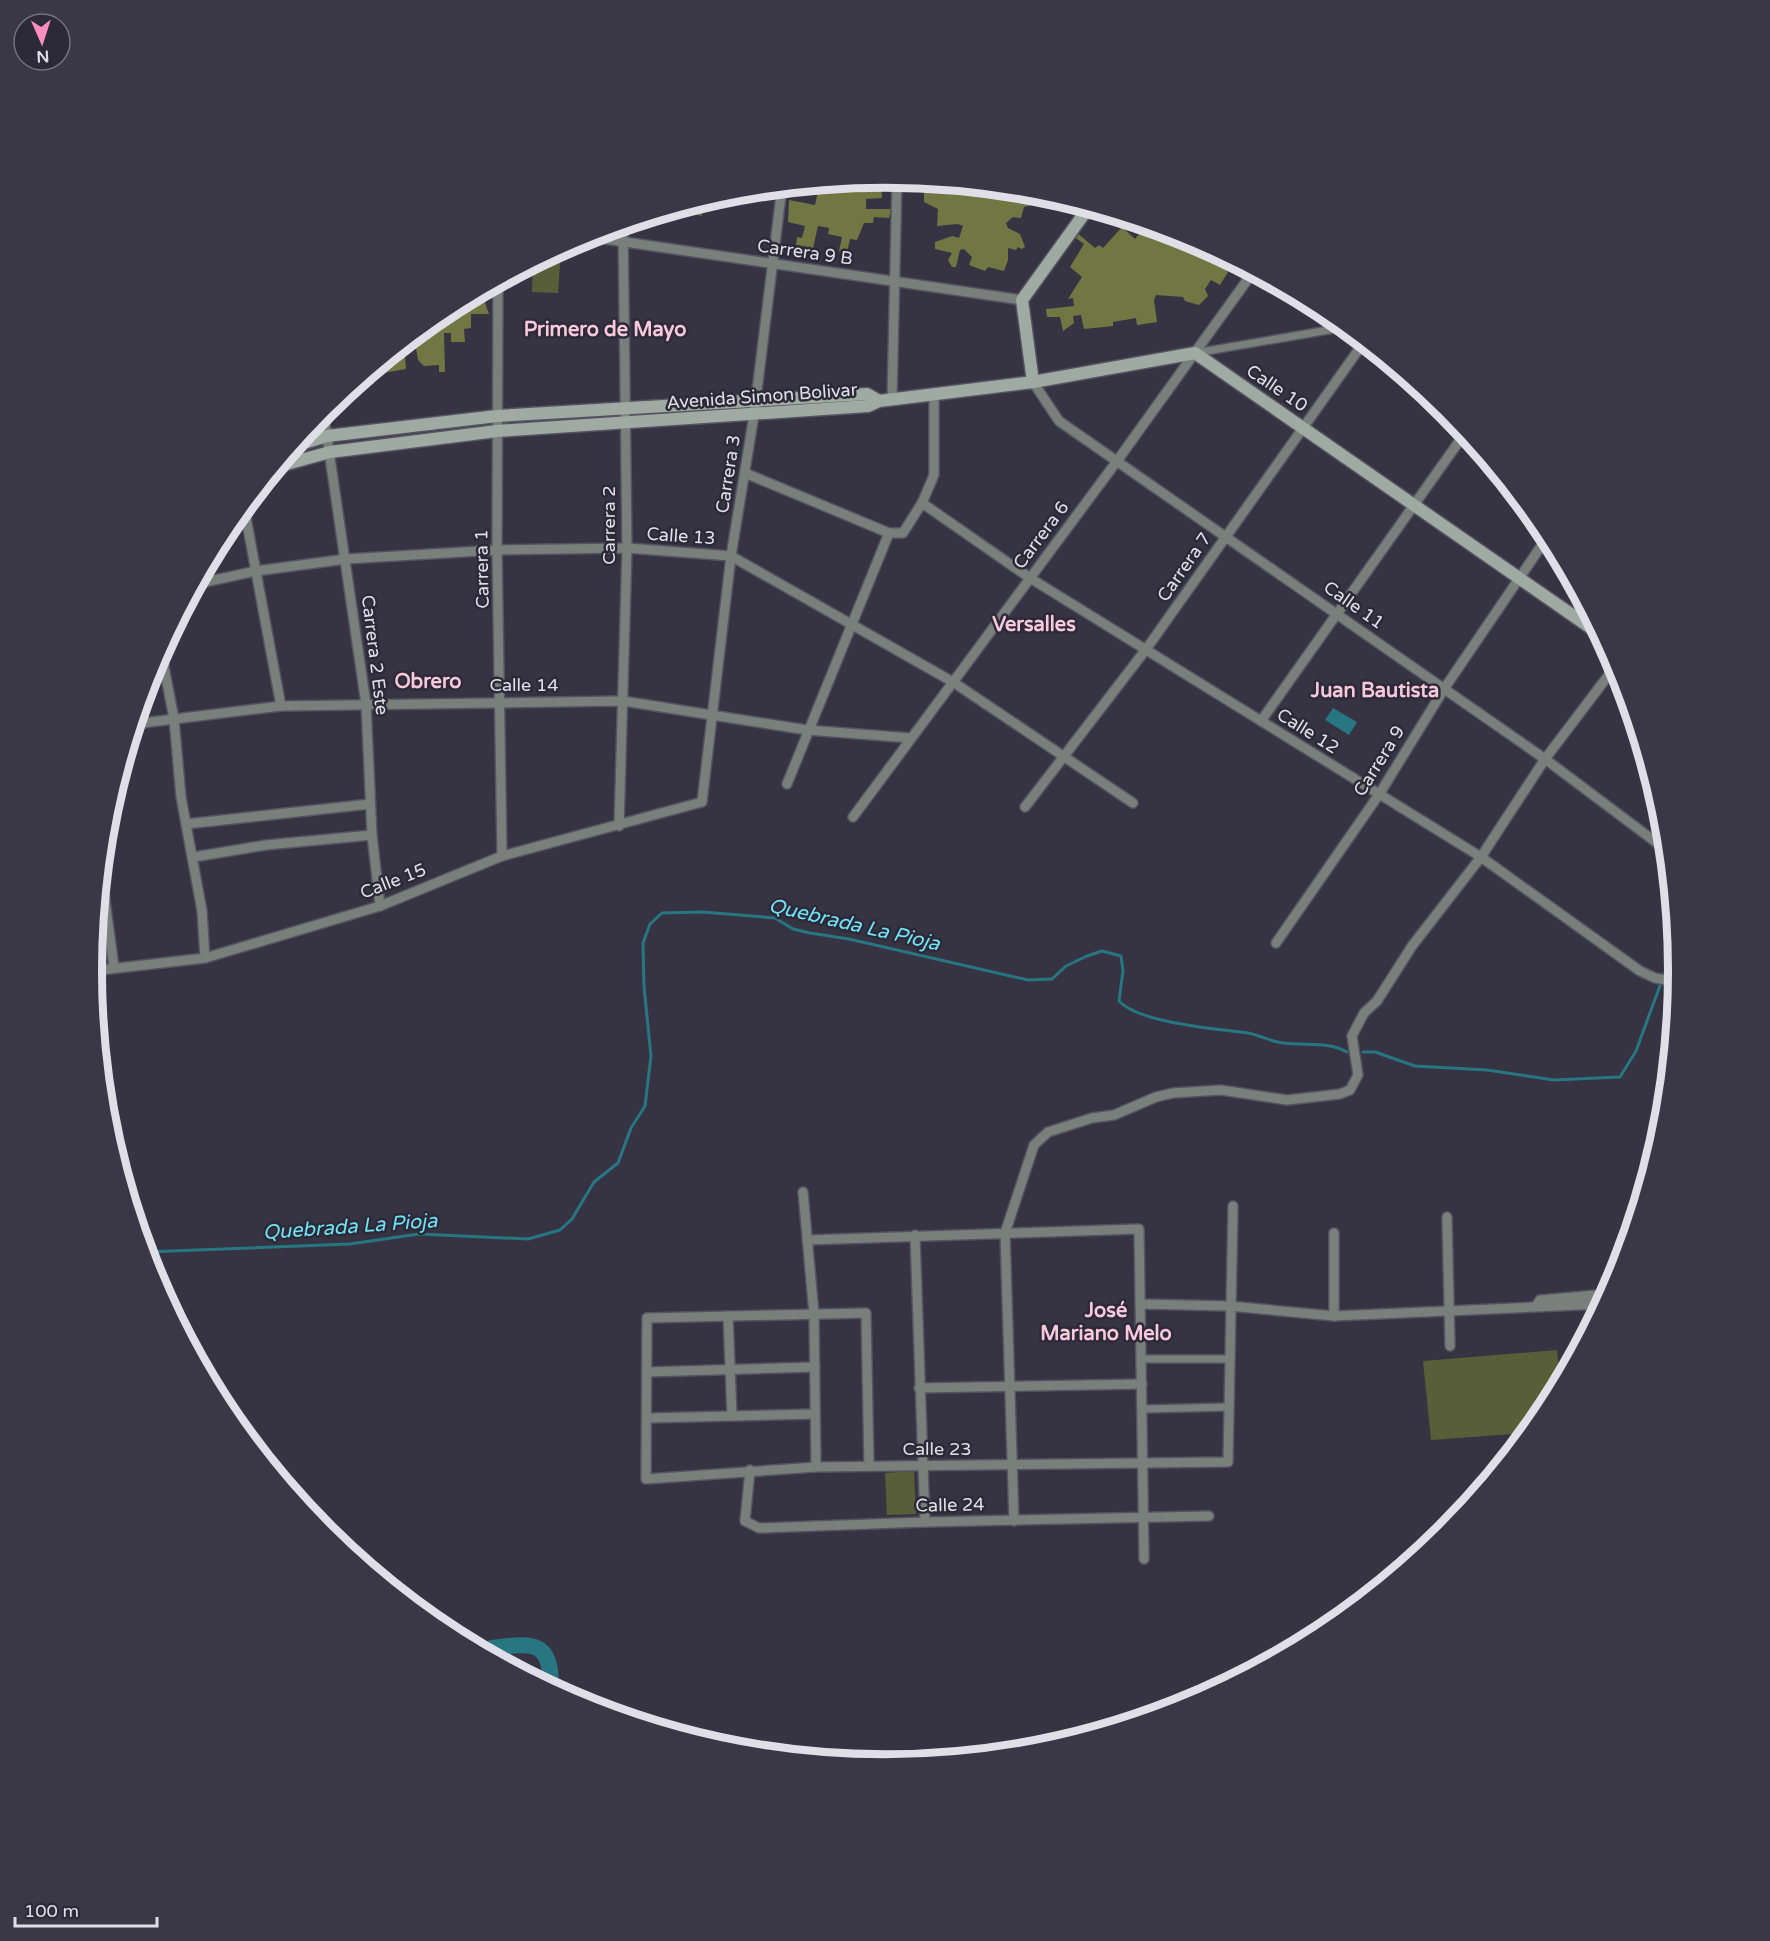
<svg xmlns="http://www.w3.org/2000/svg" width="1770" height="1941" font-family="'Varela Round',sans-serif">
  <style>
    .green { fill: #585e37 }
    .forest { fill: #707742 }
    .water { fill: #287682 }
    .lines { fill: none; stroke-linecap: round; stroke-linejoin: round }
    .stream { stroke: #287682; stroke-width: 3 }
    .river { stroke: #287682; stroke-width: 16 }
    .pedestrian-casing { stroke: #555361; stroke-width: 10 }
    .minor-casing { stroke: #555361; stroke-width: 12 }
    .secondary-casing { stroke: #555361; stroke-width: 15 }
    .pedestrian { stroke: #79807b; stroke-width: 7 }
    .minor { stroke: #79807b; stroke-width: 9 }
    .secondary { stroke: #9eaaa2; stroke-width: 12 }
    .labels { text-anchor: middle; dominant-baseline: central; stroke-width: 5; stroke-linejoin: round; paint-order: stroke }
    .street-label { font-size: 18px; fill: #e0dfe8; stroke: #2c2a38 }
    .neighbourhood-label { font-size: 20px; font-weight: bold; fill: #f9c9db; stroke: #2c2a38 }
    .water-label { font-size: 20px; font-style: italic; fill: #71e3f5; stroke: #2c2a38 }
    .rim { fill: none; stroke: #e0dfe8; stroke-width: 8 }
  </style>
  <rect width="100%" height="100%" fill="#363443"/>
  <g class="green">
    <polygon points="561,248 558,293 532,292 533,263"/>
    <polygon points="1557,1350 1560,1383 1545,1412 1527,1433 1431,1440 1423,1361"/>
    <polygon points="914,1471 916,1514 887,1515 885,1473"/>
  </g>
  <g class="forest">
    <polygon points="874,178 881,180 882,198 866,199 866,209 891,209 889,218 874,217 873,223 864,223 857,240 850,239 847,253 839,251 842,237 828,234 829,228 818,226 813,248 796,245 797,237 802,238 805,226 788,222 789,200 815,205 818,191 825,191 827,183"/>
    <polygon points="903,179 1032,192 1035,204 1024,207 1021,218 1013,217 1006,223 1008,228 1020,234 1025,247 1022,249 1018,247 1016,250 1008,248 1008,260 1004,271 988,267 985,271 969,265 972,257 964,249 960,250 956,267 952,267 948,260 952,253 935,249 935,242 952,236 959,238 963,226 958,224 937,226 938,209 924,202 924,190 910,190 902,185"/>
    <polygon points="702,201 706,205 701,216 678,208 661,223 649,221 650,217"/>
    <polygon points="1147,225 1189,238 1230,260 1223,268 1228,272 1220,285 1211,280 1205,289 1208,296 1199,305 1185,301 1183,297 1156,295 1154,300 1157,322 1137,325 1136,318 1113,322 1113,326 1084,329 1081,315 1073,316 1074,323 1063,331 1060,317 1047,317 1046,309 1074,306 1073,298 1068,299 1082,277 1070,267 1084,244 1073,236 1076,232 1095,248 1099,245 1103,248 1122,227 1135,239"/>
    <polygon points="481,291 489,314 471,314 471,328 464,329 465,342 451,342 451,333 444,333 445,372 439,372 439,365 424,366 418,360 414,336 444,311"/>
    <polygon points="404,344 406,369 383,373 379,364"/>
    <polygon points="371,370 374,384 352,387 352,386"/>
  </g>
  <polygon class="water" points="1333,708 1357,722 1349,735 1325,720"/>
  <g class="lines">
    <g class="stream">
      <polyline points="1363,1052 1375,1052 1415,1066 1487,1070 1554,1080 1620,1077 1636,1051 1665,972 1678,964"/>
      <path d="M145 1252 350 1244 419 1234 528 1239 560 1230 572 1219 594 1182 618 1163 631 1128 645 1106 651 1056 644 987 643 943 650 924 662 913 703 912 775 918 793 929 810 933 849 939 1028 980 1052 979 1066 966 1087 956 1102 951 1121 956 1123 971 1119 1001C1139 1023 1217 1029 1248 1033 1260 1035 1271 1042 1284 1043 1306 1046 1328 1041 1347 1052"/>
    </g>
    <path class="river" d="M488 1654 492 1648C532 1643 551 1639 551 1687"/>
    <g class="pedestrian-casing">
      <g id="pedestrian">
        <polyline points="1195,353 1346,327"/>
        <polyline points="1142,1359 1229,1359"/>
        <polyline points="1143,1409 1229,1407"/>
      </g>
    </g>
    <g class="minor-casing">
      <g id="minor">
        <polyline points="584,236 1022,300"/>
        <polyline points="498,282 497,550 502,856"/>
        <polyline points="1033,382 1059,421 1545,759 1665,849"/>
        <polyline points="892,399 897,178"/>
        <polyline points="323,410 366,704 372,835 380,906"/>
        <polyline points="745,473 889,533 903,533 922,503 934,475 934,396"/>
        <polyline points="922,503 1030,578 1481,857 1640,971 1655,978 1677,982"/>
        <polyline points="244,507 281,706"/>
        <polyline points="196,584 256,571 346,559 497,550 627,548 731,556 953,682 1133,803"/>
        <polyline points="161,651 174,719 181,797 202,911 205,958"/>
        <polyline points="1261,721 1465,433"/>
        <polyline points="134,724 281,706 623,701 807,730 911,738"/>
        <polyline points="787,784 889,533"/>
        <polyline points="1025,807 1147,648 1364,342"/>
        <polyline points="853,817 1117,461 1253,272"/>
        <polyline points="186,824 370,804"/>
        <polyline points="619,826 627,548 623,225"/>
        <polyline points="194,857 266,845 372,835"/>
        <polyline points="101,871 114,967"/>
        <polyline points="1276,943 1380,793 1444,689 1548,536"/>
        <polyline points="92,971 205,958 380,906 502,856 702,802 731,556 754,415 782,187"/>
        <polyline points="803,1192 814,1314 816,1467"/>
        <polyline points="1447,1217 1450,1346"/>
        <polyline points="1334,1233 1334,1316"/>
        <polyline points="915,1235 925,1522"/>
        <polyline points="807,1240 1139,1229 1144,1559"/>
        <polyline points="1140,1304 1229,1306 1334,1316 1602,1304"/>
        <polyline points="1536,1306 1540,1300 1607,1294"/>
        <polyline points="728,1316 732,1416"/>
        <polyline points="647,1372 815,1367"/>
        <polyline points="919,1388 1142,1384"/>
        <polyline points="647,1418 815,1414"/>
        <polyline points="869,1466 866,1313 647,1318 646,1479 816,1467 1228,1462 1233,1206"/>
        <polyline points="750,1470 745,1521 759,1528 925,1522 1209,1516"/>
        <polyline points="1014,1521 1005,1233 1034,1145 1048,1132 1092,1118 1114,1115 1156,1097 1173,1093 1221,1090 1287,1100 1340,1094 1350,1090 1358,1075 1352,1036 1364,1013 1377,1001 1412,946 1481,857 1545,759 1617,664"/>
      </g>
    </g>
    <g class="secondary-casing">
      <g id="secondary">
        <polyline points="1033,382 1022,300 1089,207"/>
        <polyline points="294,446 327,436 497,416 867,394 879,401"/>
        <polyline points="276,467 330,452 497,431 868,406 879,401 1033,382 1195,353 1601,635"/>
      </g>
    </g>
    <use href="#pedestrian" class="pedestrian"/>
    <use href="#minor" class="minor"/>
    <use href="#secondary" class="secondary"/>
  </g>
  <g class="labels">
    <g class="street-label">
      <text transform="translate(805 252) rotate(8)">Carrera 9 B</text>
      <text transform="translate(1277 388) rotate(34)">Calle 10</text>
      <text transform="translate(762 396) rotate(-4)">Avenida Simon Bolivar</text>
      <text transform="translate(728 474) rotate(-81)">Carrera 3</text>
      <text transform="translate(609 525) rotate(-90)">Carrera 2</text>
      <text transform="translate(1041 535) rotate(-53)">Carrera 6</text>
      <text transform="translate(681 536) rotate(4)">Calle 13</text>
      <text transform="translate(1184 567) rotate(-55)">Carrera 7</text>
      <text transform="translate(482 569) rotate(-91)">Carrera 1</text>
      <text transform="translate(1354 605) rotate(35)">Calle 11</text>
      <text transform="translate(375 655) rotate(83)">Carrera 2 Este</text>
      <text x="524" y="685">Calle 14</text>
      <text transform="translate(1308 731) rotate(32)">Calle 12</text>
      <text transform="translate(1379 761) rotate(-58)">Carrera 9</text>
      <text transform="translate(393 881) rotate(-21)">Calle 15</text>
      <text x="937" y="1449">Calle 23</text>
      <text transform="translate(950 1505) rotate(-1)">Calle 24</text>
    </g>
    <g class="neighbourhood-label">
      <text x="605" y="330">Primero de Mayo</text>
      <text x="1034" y="625">Versalles</text>
      <text x="428" y="682">Obrero</text>
      <text x="1375" y="691">Juan Bautista</text>
      <text x="1106" y="1311">José<tspan x="1106" dy="23">Mariano Melo</tspan></text>
    </g>
    <g class="water-label">
      <text transform="translate(854 925) rotate(13)">Quebrada La Pioja</text>
      <text transform="translate(350 1227) rotate(-4)">Quebrada La Pioja</text>
    </g>
  </g>
  <path d="M0 0H1770V1941H0ZM102 971a783 783 0 1 1 1566 0a783 783 0 1 1-1566 0Z" fill="#3a3846" fill-rule="evenodd"/>
  <path class="rim" d="M102 971a783 783 0 1 1 1566 0a783 783 0 1 1-1566 0Z"/>
  <g transform="translate(42 42) rotate(177)"><circle r="28" fill="#2c2a38" stroke="#74727e" stroke-width="1.5"/>
  <path d="M0-4.5L10 22L0 15L-10 22Z" fill="#fd8ebe"/>
  <text y="-9" font-size="16" font-weight="bold" text-anchor="middle" fill="#e0dfe8">N</text>
  </g>
  <path d="M15 1917v9h142v-9" fill="none" stroke="#e0dfe8" stroke-width="3"/>
  <text x="24" y="1917" font-size="18" fill="#e0dfe8" stroke="#2c2a38" stroke-width="4.5" paint-order="stroke">100 m</text>
</svg>
